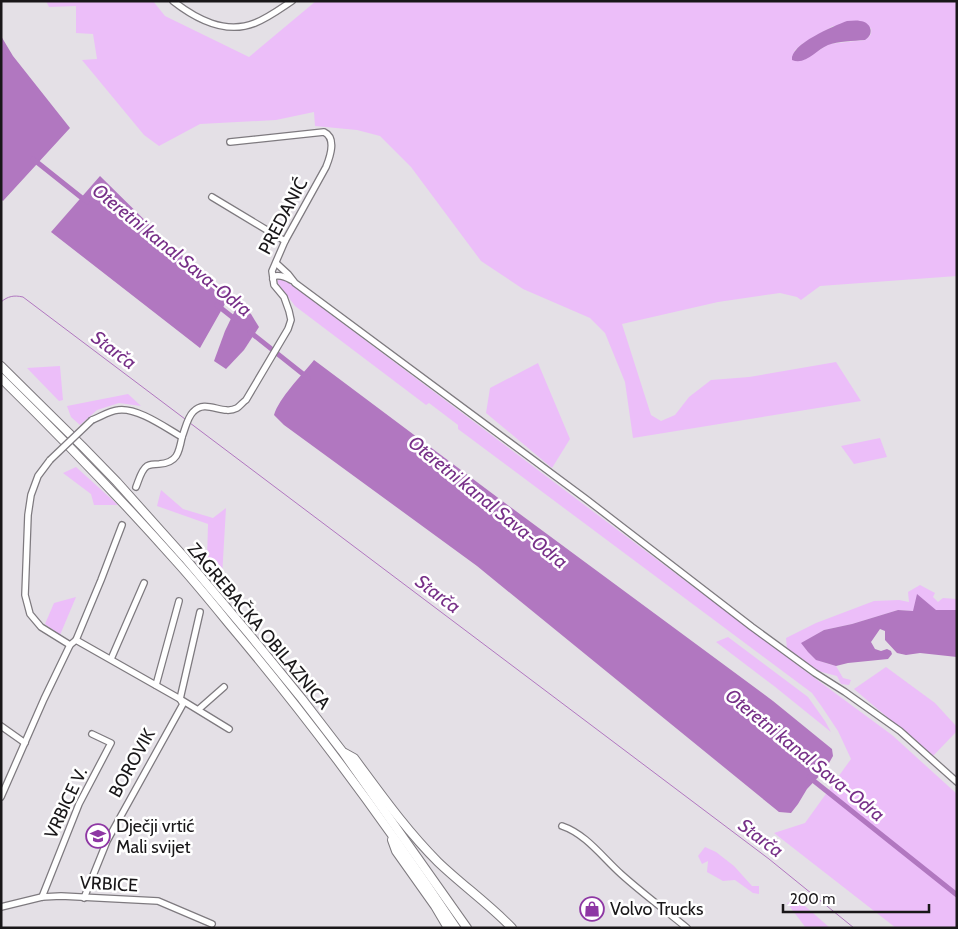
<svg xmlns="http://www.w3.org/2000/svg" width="958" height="929" font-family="Cabin,sans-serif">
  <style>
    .green { fill: #ecbef9; fill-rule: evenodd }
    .water { fill: #b177c0 }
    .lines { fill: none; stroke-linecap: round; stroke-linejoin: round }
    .stream { stroke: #b177c0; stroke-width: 1 }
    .canal { stroke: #b177c0; stroke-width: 5 }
    .minor-casing { stroke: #7e7a7f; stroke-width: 8 }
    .highway-casing { stroke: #7e7a7f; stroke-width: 10 }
    .minor { stroke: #fff; stroke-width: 5.5 }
    .highway { stroke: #fff; stroke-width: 8 }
    .minor-bridge-casing { stroke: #7e7a7f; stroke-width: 8; stroke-linecap: butt }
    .minor-bridge { stroke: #fff; stroke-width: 5.5 }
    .labels { text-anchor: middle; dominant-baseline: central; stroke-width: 5; stroke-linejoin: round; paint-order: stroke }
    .street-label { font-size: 18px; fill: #191719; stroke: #fff }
    .poi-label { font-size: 18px; fill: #191719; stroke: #fff; text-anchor: start }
    .water-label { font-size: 19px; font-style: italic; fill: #773088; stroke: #fff }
  </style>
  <rect width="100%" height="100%" fill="#e4e0e6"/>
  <g class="green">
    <path d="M46 1H153L165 16 249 57 316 1H957V276L820 286 801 300 797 297 780 293 718 302 622 324 651 415 661 421 675 415 689 397 711 380 749 377 836 362 861 401 633 438 625 382 605 333 590 318 523 289 481 261 411 167 380 136 357 130 315 126 314 112 276 120 200 124 159 146 144 135 82 60 97 59 93 34 76 33V6L49 7ZM833 26 871 28C872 34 870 37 865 40L829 44 818 51H794L802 44Z"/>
    <polygon points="279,278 285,280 816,679 892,735 957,794 957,928 896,928 774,833 805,823 851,759 838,731 822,707 812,693 458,429 458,425 429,403 426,405 295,306 277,282"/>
    <polygon points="538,363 570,439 552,468 486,413 490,388"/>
    <polygon points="60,366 63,400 59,401 27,368"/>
    <polygon points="128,394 141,406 119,403 97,410 80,425 71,417 67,406"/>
    <polygon points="880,438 887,457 854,464 841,446"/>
    <polygon points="76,467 118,505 94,505 91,494 63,473"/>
    <polygon points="161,490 183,509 213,518 226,508 222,577 207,560 208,524 157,506"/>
    <path d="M920 585 935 593 933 597 938 602 943 598 957 599V610L913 611 898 610 852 624 824 630 802 643C812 659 818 661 836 666L843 678 851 680 849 685 841 684 837 676 818 671 787 648 786 638 816 623 874 601 899 600 909 602 908 592Z"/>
    <polygon points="76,597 60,635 45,624 54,603"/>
    <polygon points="728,637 808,697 825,721 831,732 774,686 716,642"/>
    <polygon points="886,667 935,703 957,727 957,731 933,756 854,689"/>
    <polygon points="705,847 716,852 734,866 752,886 759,886 759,894 753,893 735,880 723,881 707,872 708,861 702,864 698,856"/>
    <polygon points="798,900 830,928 806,928 787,903"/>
  </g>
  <g class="water">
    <path d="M847 21C851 21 856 20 860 21 871 22 875 34 865 40 853 41 838 41 828 45 816 50 805 66 792 60 790 44 834 26 847 21Z"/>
    <polygon points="1,36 13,56 70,128 3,201 1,199"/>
    <polygon points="100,176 171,246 230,295 200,348 51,232"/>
    <polygon points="238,304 251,314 259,327 244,350 226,369 214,361 225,331"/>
    <path d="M314 360 505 503 773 701 832 749 833 756 825 770 807 789 798 804 791 813 779 812 477 566 284 425 274 415C279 398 302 375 314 360Z"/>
    <polygon points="917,594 936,610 957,610 957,657 920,653 906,655 897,653 885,640 885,631 880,629 871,642 875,649 881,651 887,649 891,651 892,654 888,659 848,663 836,666 816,660 808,652 801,643 824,630 852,624 898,610 913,611"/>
  </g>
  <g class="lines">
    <g class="stream">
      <path d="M1 302C8 296 14 295 23 297L185 419"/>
      <polyline points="190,423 769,859 854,928"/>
    </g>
    <g class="canal">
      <polyline points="33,159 87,202"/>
      <polyline points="217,305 236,320"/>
      <polyline points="250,332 308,378"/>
      <polyline points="809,777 957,895"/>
    </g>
    <g class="minor-casing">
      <g id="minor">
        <path d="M173 1C196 19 225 35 255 23 268 18 280 9 292 1"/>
        <polyline points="212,197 285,241"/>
        <polyline points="276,263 288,274 295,283 586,499 752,627 815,673 845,692 900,731 957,782"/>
        <path d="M273 279 275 276C281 275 286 277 291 280"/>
        <path d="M92 420C100 417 109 411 118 410 137 407 166 428 182 437 185 430 187 418 193 412 206 398 222 416 237 408 240 406 243 402 246 400L288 329 291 320 289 311 284 297 274 285 272 271 285 241 326 167C330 157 337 138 324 132L230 142"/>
        <polyline points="50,460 38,476 31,495 28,515 25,595 30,614 41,627 70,645"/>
        <path d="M136 487C139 480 141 470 147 466 151 464 155 464 159 464 177 463 179 453 182 437"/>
        <polyline points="76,640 101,580 122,525"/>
        <polyline points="111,659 144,583"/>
        <polyline points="156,685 179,601"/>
        <polyline points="199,709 224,687"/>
        <polyline points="1,726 25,743"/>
        <polyline points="1,797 44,699 70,645 76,640 180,699 229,729"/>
        <path d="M562 826C586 834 603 858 621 874 642 893 665 910 687 928"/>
        <polyline points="42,897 79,804 111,743 92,734"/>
        <polyline points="84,898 107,841 183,704 180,699 200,612"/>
        <polyline points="1,907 42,897 61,896 158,901 212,924"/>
      </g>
    </g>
    <g class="highway-casing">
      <g id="highway">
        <polyline points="1,366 83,447 117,482 185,558 249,634 302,699 342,751 467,928"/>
        <path d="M1 378C61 437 120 498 176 561 195 582 212 603 230 625 311 721 386 823 456 928"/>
        <path d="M345 753 354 758C380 793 406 830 438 862 462 885 489 904 512 928"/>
        <polyline points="392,840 396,851 435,906 448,928"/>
      </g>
    </g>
    <use href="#minor" class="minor"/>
    <use href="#highway" class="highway"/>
    <g class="minor-bridge-casing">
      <polyline id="minor-bridge" points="50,460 92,420"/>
    </g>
    <use href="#minor-bridge" class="minor-bridge"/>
  </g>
  <defs>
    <g id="school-ring" transform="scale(1.25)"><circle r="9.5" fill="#fff" stroke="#8e37a4" stroke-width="1.5"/><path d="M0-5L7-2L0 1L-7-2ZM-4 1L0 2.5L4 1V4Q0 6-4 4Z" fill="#8e37a4"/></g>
    <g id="shop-ring" transform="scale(1.25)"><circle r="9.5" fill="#fff" stroke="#8e37a4" stroke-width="1.5"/><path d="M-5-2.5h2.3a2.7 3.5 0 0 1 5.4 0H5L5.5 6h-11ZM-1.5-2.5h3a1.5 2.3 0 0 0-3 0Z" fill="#8e37a4"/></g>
  </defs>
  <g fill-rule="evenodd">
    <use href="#school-ring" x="98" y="836"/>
    <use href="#shop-ring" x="592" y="909"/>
  </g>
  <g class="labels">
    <g class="street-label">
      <text transform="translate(283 216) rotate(-62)">PREDANIĆ</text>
      <text transform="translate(259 626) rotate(50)">ZAGREBAČKA OBILAZNICA</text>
      <text transform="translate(132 763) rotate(-61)">BOROVIK</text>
      <text transform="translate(66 803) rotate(-65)">VRBICE V.</text>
      <text transform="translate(109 884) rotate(3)">VRBICE</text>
    </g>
    <g class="poi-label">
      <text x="116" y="826">Dječji vrtić<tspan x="116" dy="21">Mali svijet</tspan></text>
      <text x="610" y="909">Volvo Trucks</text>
    </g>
    <g class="water-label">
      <text transform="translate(172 250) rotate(39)">Oteretni kanal Sava-Odra</text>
      <text transform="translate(114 350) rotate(37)">Starča</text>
      <text transform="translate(488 502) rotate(39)">Oteretni kanal Sava-Odra</text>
      <text transform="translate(438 594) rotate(37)">Starča</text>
      <text transform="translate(805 755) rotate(39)">Oteretni kanal Sava-Odra</text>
      <text transform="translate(761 838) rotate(37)">Starča</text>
    </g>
  </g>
  <rect width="958" height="929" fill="none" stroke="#191719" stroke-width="5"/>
  <path d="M783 904v8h146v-8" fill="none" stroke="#191719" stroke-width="2.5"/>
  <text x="790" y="904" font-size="15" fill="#191719" stroke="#ffffff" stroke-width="4" paint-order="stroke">200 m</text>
</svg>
